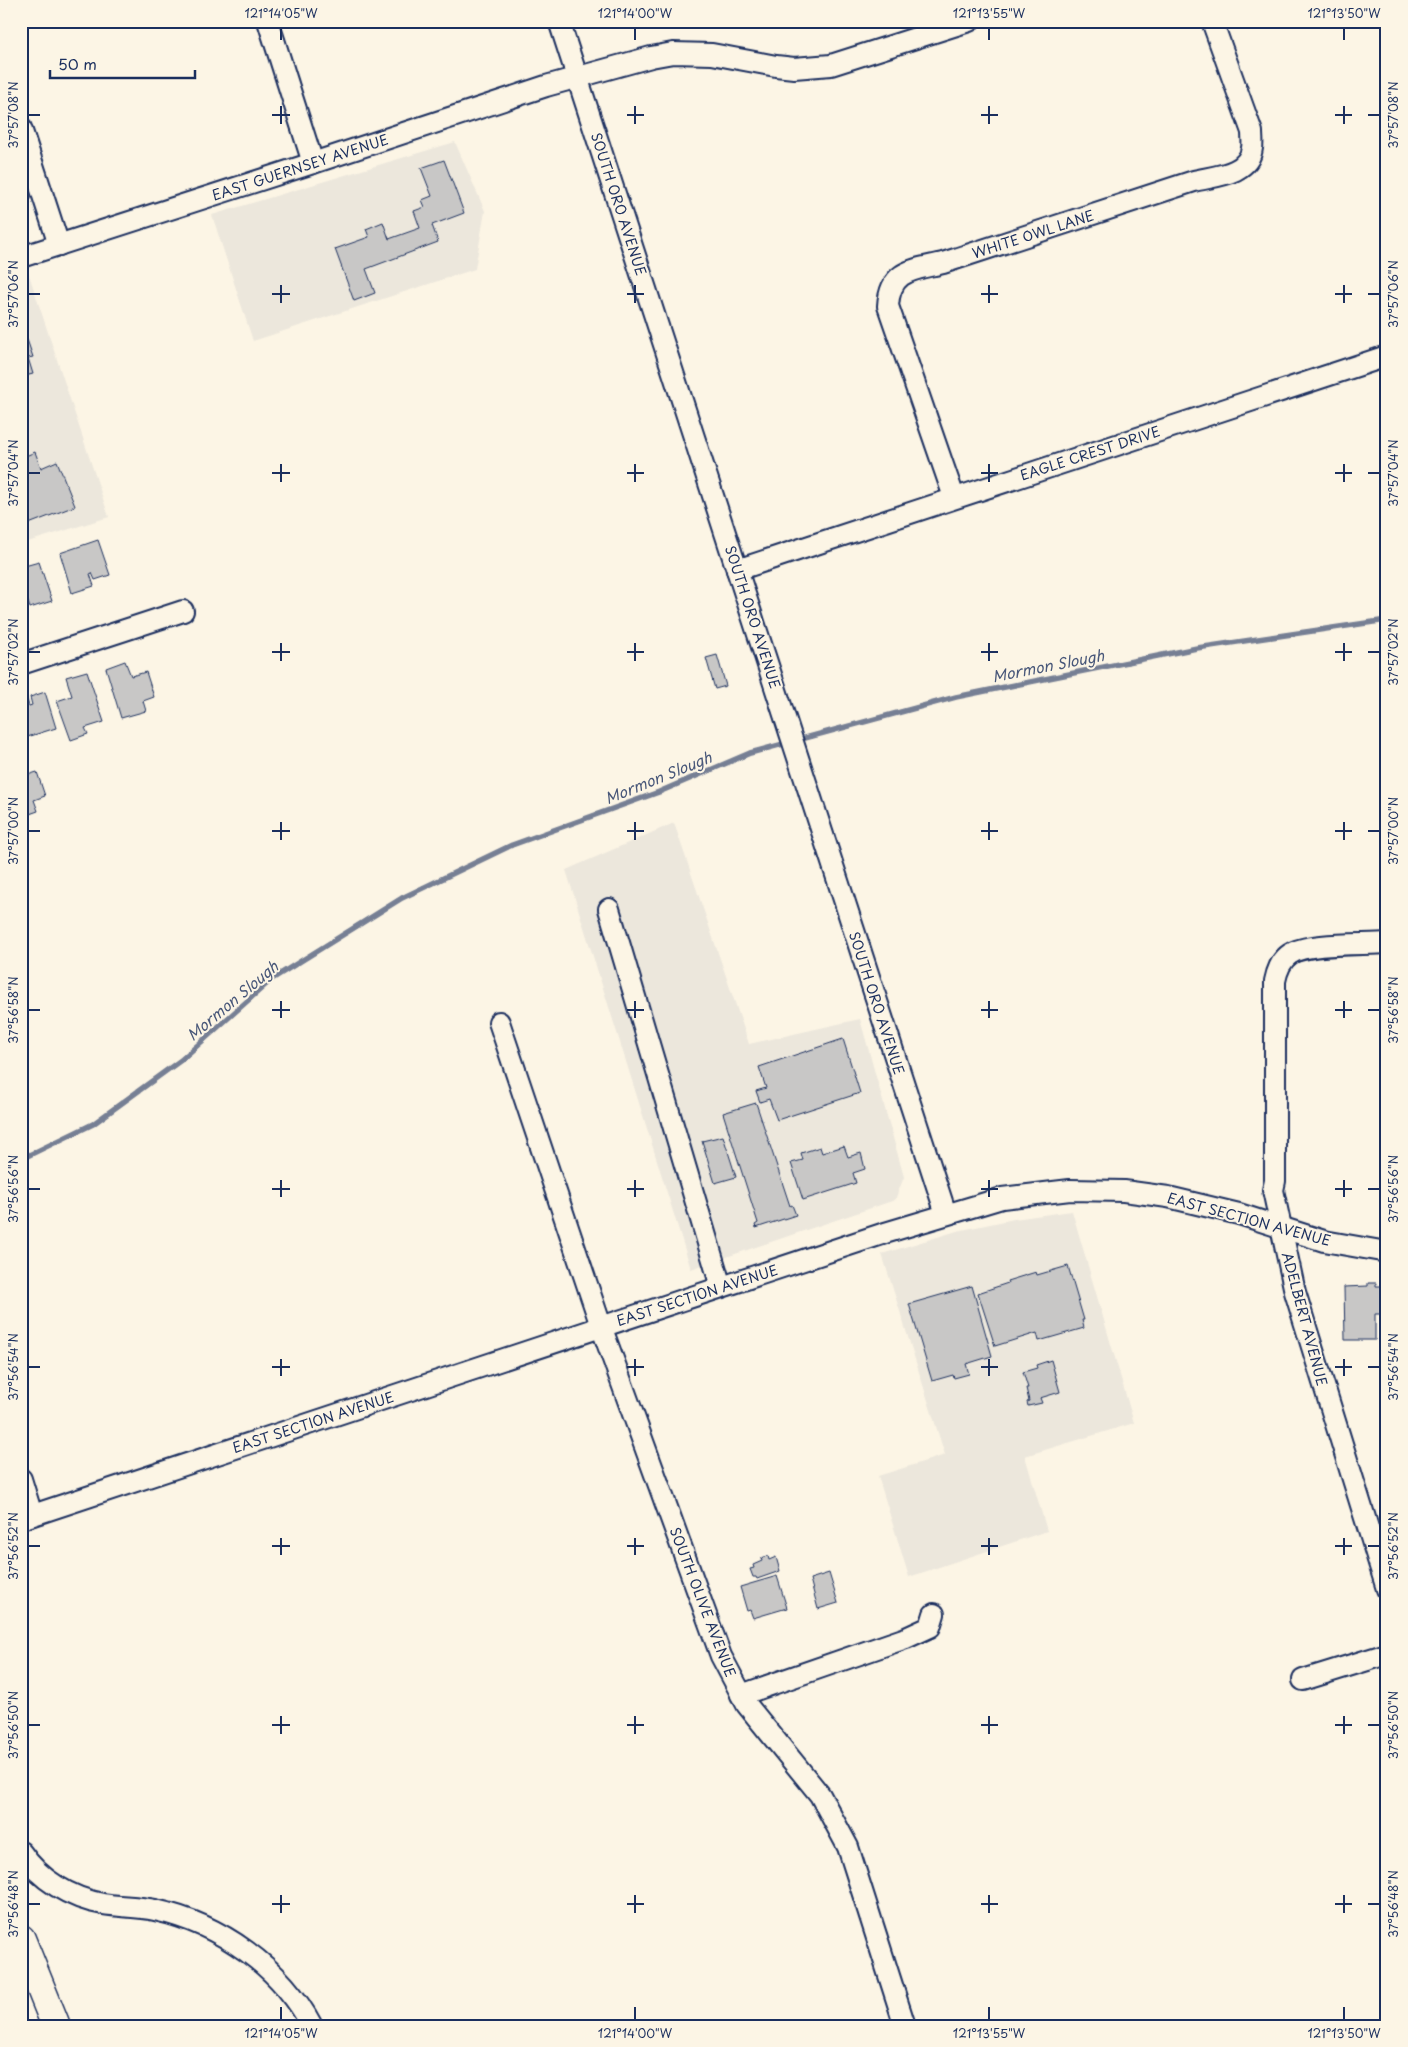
<svg xmlns="http://www.w3.org/2000/svg" width="1408" height="2047" font-family="'Playpen Sans',sans-serif">
  <style>
    .built { fill: #ece7dc }
    .lines { fill: none; stroke-linecap: round; stroke-linejoin: round }
    .stream { stroke: #767f94; stroke-width: 5.5 }
    .building { fill: #c8c7c6; stroke: #1b2f5e }
    .minor-casing { stroke: #1b2f5e; stroke-width: 24 }
    .highway-casing { stroke: #1b2f5e; stroke-width: 31 }
    .minor { stroke: #fcf5e5; stroke-width: 20 }
    .highway { stroke: #fcf5e5; stroke-width: 28 }
    .ticks { fill: none; stroke: #1b2f5e; stroke-width: 2 }
    .labels { text-anchor: middle; dominant-baseline: central; stroke-width: 4; stroke-linejoin: round; paint-order: stroke }
    .street-label { font-size: 14px; fill: #1b2f5e; stroke: #fcf5e5 }
    .water-label { font-size: 15px; font-style: italic; fill: #485779; stroke: #fcf5e5 }
    .neatline { fill: none; stroke: #1b2f5e; stroke-width: 2 }
    .ticks-label { font-size: 12px; text-anchor: middle; fill: #1b2f5e }
  </style>
  <rect width="100%" height="100%" fill="#fcf5e5"/>
  <filter id="ink" filterUnits="userSpaceOnUse"><feTurbulence type="fractalNoise" baseFrequency=".02" numOctaves="2"/><feDisplacementMap in="SourceGraphic" scale="10" xChannelSelector="R" yChannelSelector="G"/><feConvolveMatrix kernelMatrix="1 2 1 2 8 2 1 2 1" color-interpolation-filters="sRGB"/></filter>
  <g filter="url(#ink)">
    <g class="built">
      <polygon points="455,142 485,211 475,269 253,341 212,215"/>
      <polygon points="28,272 109,517 21,544 21,274"/>
      <polygon points="674,823 749,1044 860,1019 904,1177 895,1200 691,1269 566,870"/>
      <polygon points="1072,1211 1134,1423 1025,1456 1047,1531 909,1577 878,1476 945,1455 882,1254 957,1231 1014,1219"/>
    </g>
    <g class="lines">
      <polyline class="stream" points="21,1159 93,1124 181,1060 272,979 402,898 512,845 659,792 750,753 956,697 1197,648 1387,620"/>
    </g>
    <g class="building">
      <polygon points="444,160 464,213 432,225 438,242 366,269 375,293 354,301 335,249 369,237 366,229 383,222 389,239 420,228 414,211 425,207 422,200 432,196 421,168"/>
      <polygon points="21,322 33,357 28,358 33,374 21,377"/>
      <polygon points="35,452 41,468 57,461 75,506 21,527 21,458"/>
      <polygon points="98,540 110,575 95,580 92,573 90,574 94,586 72,593 60,553"/>
      <polygon points="39,562 52,601 30,608 26,596 23,597 26,604 21,606 21,567"/>
      <polygon points="717,655 726,686 715,689 706,658"/>
      <polygon points="125,661 131,676 146,672 154,697 143,701 146,711 121,718 106,668"/>
      <polygon points="87,671 104,722 85,728 88,734 71,740 57,701 72,696 66,677"/>
      <polygon points="45,692 56,728 21,739 21,695 25,693 29,706 32,705 30,697"/>
      <polygon points="37,772 45,796 34,800 38,811 21,817 21,777"/>
      <polygon points="843,1039 860,1093 777,1120 769,1099 760,1102 756,1091 766,1088 759,1067"/>
      <polygon points="756,1103 790,1206 792,1205 796,1215 756,1228 755,1225 758,1223 723,1113"/>
      <polygon points="723,1136 736,1177 715,1183 702,1141"/>
      <polygon points="844,1146 848,1157 861,1153 865,1169 853,1173 856,1183 803,1200 791,1163 803,1160 801,1153 820,1147 822,1153"/>
      <polygon points="1068,1266 1084,1320 1082,1320 1084,1328 1039,1341 1037,1333 995,1346 978,1293 1008,1283 1007,1281 1036,1272 1037,1275"/>
      <polygon points="1368,1283 1376,1283 1376,1286 1387,1286 1387,1314 1375,1314 1375,1340 1345,1340 1344,1287 1368,1286"/>
      <polygon points="972,1286 992,1356 966,1364 969,1374 954,1378 953,1375 932,1381 909,1304"/>
      <polygon points="1051,1360 1060,1392 1040,1398 1042,1403 1028,1406 1027,1402 1029,1401 1026,1388 1028,1388 1023,1372 1037,1368 1036,1365"/>
      <polygon points="768,1556 769,1560 776,1557 780,1571 757,1579 756,1577 753,1577 750,1569 754,1568 753,1565 762,1561 761,1558"/>
      <polygon points="829,1573 838,1603 818,1609 810,1579"/>
      <polygon points="777,1576 787,1608 753,1618 750,1610 747,1611 740,1587"/>
    </g>
    <g class="lines">
      <g class="minor-casing">
        <g id="minor">
          <polyline points="268,21 313,163"/>
          <polyline points="559,21 946,1214"/>
          <polyline points="21,128 59,245"/>
          <polyline points="21,257 313,163 546,86 651,57 673,53 712,54 776,66 794,68 831,65 969,21"/>
          <path d="M954 497 888 306C890 269 914 270 943 263L1194 181C1214 176 1249 175 1252 148 1253 143 1252 137 1252 132L1212 21"/>
          <polyline points="737,570 1387,356"/>
          <polyline points="21,664 183,611"/>
          <polyline points="609,909 721,1287"/>
          <path d="M1387 943C1364 945 1307 942 1290 954 1281 960 1277 971 1275 981V1181L1273 1190 1295 1292 1387 1589"/>
          <polyline points="499,1022 601,1326 721,1656 747,1705 820,1795 848,1847 905,2026"/>
          <polyline points="21,1479 32,1515"/>
          <polyline points="21,1519 885,1233 1002,1198 1070,1190 1124,1191 1168,1197 1239,1214 1324,1241 1387,1252"/>
          <polyline points="1303,1680 1387,1654"/>
          <polyline points="741,1695 906,1638 930,1627 934,1614"/>
          <path d="M21 1852C40 1880 70 1898 103 1904 120 1907 138 1906 155 1910 220 1924 281 1967 312 2026"/>
        </g>
      </g>
      <g class="highway-casing">
        <polyline id="highway" points="21,1939 56,2026"/>
      </g>
      <use href="#minor" class="minor"/>
      <use href="#highway" class="highway"/>
    </g>
  </g>
  <path class="ticks" d="M281 28V40M635 28V40M989 28V40M1344 28V40M281 106V124M635 106V124M989 106V124M1344 106V124M28 115H40M272 115H290M627 115H644M981 115H998M1335 115H1352M1368 115H1380M281 285V303M635 285V303M989 285V303M1344 285V303M28 294H40M272 294H290M627 294H644M981 294H998M1335 294H1352M1368 294H1380M281 464V482M635 464V482M989 464V482M1344 464V482M28 473H40M272 473H290M627 473H644M981 473H998M1335 473H1352M1368 473H1380M281 643V661M635 643V661M989 643V661M1344 643V661M28 652H40M272 652H290M627 652H644M981 652H998M1335 652H1352M1368 652H1380M281 822V840M635 822V840M989 822V840M1344 822V840M28 831H40M272 831H290M627 831H644M981 831H998M1335 831H1352M1368 831H1380M281 1001V1018M635 1001V1018M989 1001V1018M1344 1001V1018M28 1010H40M272 1010H290M627 1010H644M981 1010H998M1335 1010H1352M1368 1010H1380M281 1180V1197M635 1180V1197M989 1180V1197M1344 1180V1197M28 1189H40M272 1189H290M627 1189H644M981 1189H998M1335 1189H1352M1368 1189H1380M281 1359V1376M635 1359V1376M989 1359V1376M1344 1359V1376M28 1367H40M272 1367H290M627 1367H644M981 1367H998M1335 1367H1352M1368 1367H1380M281 1538V1555M635 1538V1555M989 1538V1555M1344 1538V1555M28 1546H40M272 1546H290M627 1546H644M981 1546H998M1335 1546H1352M1368 1546H1380M281 1716V1734M635 1716V1734M989 1716V1734M1344 1716V1734M28 1725H40M272 1725H290M627 1725H644M981 1725H998M1335 1725H1352M1368 1725H1380M281 1895V1913M635 1895V1913M989 1895V1913M1344 1895V1913M28 1904H40M272 1904H290M627 1904H644M981 1904H998M1335 1904H1352M1368 1904H1380M281 2007V2020M635 2007V2020M989 2007V2020M1344 2007V2020"/>
  <g class="labels">
    <g class="street-label">
      <text transform="translate(300 167) rotate(-18)">EAST GUERNSEY AVENUE</text>
      <text transform="translate(619 204) rotate(72)">SOUTH ORO AVENUE</text>
      <text transform="translate(1033 234) rotate(-18)">WHITE OWL LANE</text>
      <text transform="translate(1090 453) rotate(-18)">EAGLE CREST DRIVE</text>
      <text transform="translate(753 617) rotate(72)">SOUTH ORO AVENUE</text>
      <text transform="translate(877 1003) rotate(72)">SOUTH ORO AVENUE</text>
      <text transform="translate(1249 1219) rotate(15)">EAST SECTION AVENUE</text>
      <text transform="translate(697 1295) rotate(-18)">EAST SECTION AVENUE</text>
      <text transform="translate(1305 1319) rotate(75)">ADELBERT AVENUE</text>
      <text transform="translate(313 1422) rotate(-18)">EAST SECTION AVENUE</text>
      <text transform="translate(703 1602) rotate(69)">SOUTH OLIVE AVENUE</text>
    </g>
    <g class="water-label">
      <text transform="translate(1048 665) rotate(-11)">Mormon Slough</text>
      <text transform="translate(658 777) rotate(-22)">Mormon Slough</text>
      <text transform="translate(232 1000) rotate(-40)">Mormon Slough</text>
    </g>
  </g>
  <rect width="1408" height="2047" fill="none" stroke="#fcf5e5" stroke-width="55"/>
  <path d="M50 70v8h145v-8" fill="none" stroke="#1b2f5e" stroke-width="2.5"/>
  <text x="58" y="70" font-size="15" fill="#1b2f5e" stroke="#fcf5e5" stroke-width="4" paint-order="stroke">50 m</text>
  <rect x="28" y="28" width="1352" height="1992" class="neatline"/>
  <g class="ticks-label">
    <text x="281" y="18">121°14'05"W</text>
    <text x="635" y="18">121°14'00"W</text>
    <text x="989" y="18">121°13'55"W</text>
    <text x="1344" y="18">121°13'50"W</text>
    <text transform="translate(14 115) rotate(-90)" y="4">37°57'08"N</text>
    <text transform="translate(1394 115) rotate(-90)" y="4">37°57'08"N</text>
    <text transform="translate(14 294) rotate(-90)" y="4">37°57'06"N</text>
    <text transform="translate(1394 294) rotate(-90)" y="4">37°57'06"N</text>
    <text transform="translate(14 473) rotate(-90)" y="4">37°57'04"N</text>
    <text transform="translate(1394 473) rotate(-90)" y="4">37°57'04"N</text>
    <text transform="translate(14 652) rotate(-90)" y="4">37°57'02"N</text>
    <text transform="translate(1394 652) rotate(-90)" y="4">37°57'02"N</text>
    <text transform="translate(14 831) rotate(-90)" y="4">37°57'00"N</text>
    <text transform="translate(1394 831) rotate(-90)" y="4">37°57'00"N</text>
    <text transform="translate(14 1010) rotate(-90)" y="4">37°56'58"N</text>
    <text transform="translate(1394 1010) rotate(-90)" y="4">37°56'58"N</text>
    <text transform="translate(14 1189) rotate(-90)" y="4">37°56'56"N</text>
    <text transform="translate(1394 1189) rotate(-90)" y="4">37°56'56"N</text>
    <text transform="translate(14 1367) rotate(-90)" y="4">37°56'54"N</text>
    <text transform="translate(1394 1367) rotate(-90)" y="4">37°56'54"N</text>
    <text transform="translate(14 1546) rotate(-90)" y="4">37°56'52"N</text>
    <text transform="translate(1394 1546) rotate(-90)" y="4">37°56'52"N</text>
    <text transform="translate(14 1725) rotate(-90)" y="4">37°56'50"N</text>
    <text transform="translate(1394 1725) rotate(-90)" y="4">37°56'50"N</text>
    <text transform="translate(14 1904) rotate(-90)" y="4">37°56'48"N</text>
    <text transform="translate(1394 1904) rotate(-90)" y="4">37°56'48"N</text>
    <text x="281" y="2038">121°14'05"W</text>
    <text x="635" y="2038">121°14'00"W</text>
    <text x="989" y="2038">121°13'55"W</text>
    <text x="1344" y="2038">121°13'50"W</text>
  </g>
</svg>
